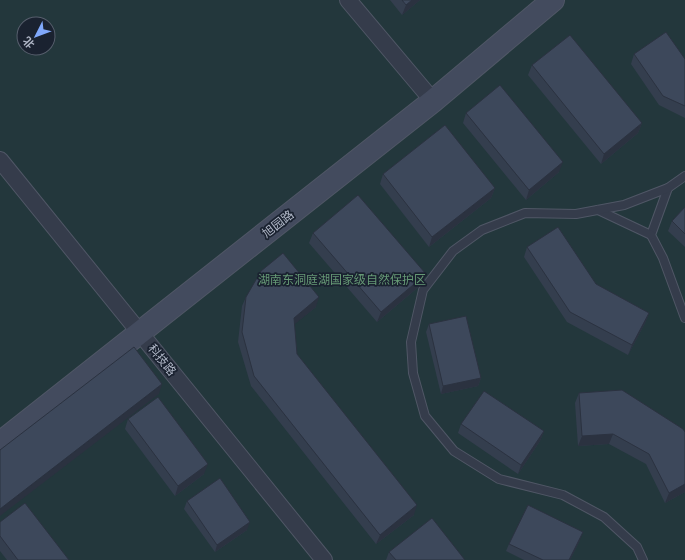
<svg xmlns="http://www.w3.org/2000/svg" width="685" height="560" font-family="'Fira Sans Condensed','Noto Sans SC',sans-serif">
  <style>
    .green { fill: #23373c; fill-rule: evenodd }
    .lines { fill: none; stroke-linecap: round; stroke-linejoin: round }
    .lane-casing { stroke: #505766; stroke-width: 10 }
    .street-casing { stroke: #505766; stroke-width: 18 }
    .secondary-casing { stroke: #505766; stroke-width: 24 }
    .lane { stroke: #353c4b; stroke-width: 8 }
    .street { stroke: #353c4b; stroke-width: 16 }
    .secondary { stroke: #434b5e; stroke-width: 22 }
    .wall { fill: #343e4e }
    .shaded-wall { fill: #2b3240 }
    .building { fill: #3d485b; stroke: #2b3240 }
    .labels { text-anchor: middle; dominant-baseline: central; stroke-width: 3.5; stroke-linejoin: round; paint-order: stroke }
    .street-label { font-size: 12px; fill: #b0b7c7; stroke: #1a2230 }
    .park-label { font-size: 12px; fill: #669975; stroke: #1a2230 }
  </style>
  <rect width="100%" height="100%" fill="#212a3b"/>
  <path class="green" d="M0 0H685V560H0ZM24 24H48V48H24Z"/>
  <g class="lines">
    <g class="lane-casing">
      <g id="lane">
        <polyline points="668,188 651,235 663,258 685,318"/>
        <polyline points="598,210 651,235"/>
        <polyline points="643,560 637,547 604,517 563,495 499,479 454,451 425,416 413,373 411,342 423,290 453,251 482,230 525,213 576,214 624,205 668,188 685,176"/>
      </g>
    </g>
    <g class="street-casing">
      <g id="street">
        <polyline points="348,0 433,101"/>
        <polyline points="0,160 324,560"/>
      </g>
    </g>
    <g class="secondary-casing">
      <polyline id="secondary" points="0,443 433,101 553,0"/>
    </g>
    <use href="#lane" class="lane"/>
    <use href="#street" class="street"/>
    <use href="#secondary" class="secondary"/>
  </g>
  <g class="wall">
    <polygon points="390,0 420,0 402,15"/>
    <polygon points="634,54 685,59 685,118 659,105 631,64"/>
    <polygon points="532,65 642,123 638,133 601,164 528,75"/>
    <polygon points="466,113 559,172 526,200 463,123"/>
    <polygon points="383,174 495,188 491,198 429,247 380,184"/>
    <polygon points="685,207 685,247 668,231 672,221"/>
    <polygon points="313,233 426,274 422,284 377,322 309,243"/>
    <polygon points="527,247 649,313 645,323 628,355 567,322 524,257"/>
    <polygon points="246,297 316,307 294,324 297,354 414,515 376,544 251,386 238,342 242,306"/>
    <polygon points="429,324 481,378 478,386 441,394 426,332"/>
    <polygon points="622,390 685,492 665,503 646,464 609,444 578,446 575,403 579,393"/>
    <polygon points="128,419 204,474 175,496 125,429"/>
    <polygon points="461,424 544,431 540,441 518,474 458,433"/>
    <polygon points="187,501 247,530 215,552 184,509"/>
    <polygon points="0,522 69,560 7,560 0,551"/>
    <polygon points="580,540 570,560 524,560 506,551 509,544"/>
    <polygon points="389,552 465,560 386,560"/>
  </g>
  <g class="shaded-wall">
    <polygon points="412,0 420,0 402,15 406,5"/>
    <polygon points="642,123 638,133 601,164 604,154"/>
    <polygon points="563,162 559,172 526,200 529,190"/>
    <polygon points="495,188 491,198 429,247 432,237"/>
    <polygon points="426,274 422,284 377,322 381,312"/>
    <polygon points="319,297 316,307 290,328 294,318"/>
    <polygon points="649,313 645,323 628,355 632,345"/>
    <polygon points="481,378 478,386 441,394 443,386"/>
    <polygon points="162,384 159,394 0,516 0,509"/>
    <polygon points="544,431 540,441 518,474 521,465"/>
    <polygon points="613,434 609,444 578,446 582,436"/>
    <polygon points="208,464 204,474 175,496 178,486"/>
    <polygon points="685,484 685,492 665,503 669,493"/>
    <polygon points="417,505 414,515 376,544 380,535"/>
    <polygon points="250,522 247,530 215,552 217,545"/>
    <polygon points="583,532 580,540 570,560 569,560"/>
  </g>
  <g class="building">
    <polygon points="402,0 412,0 406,5"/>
    <polygon points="666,32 685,59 685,106 663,96 634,54"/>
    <polygon points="570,35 642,123 604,154 532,65"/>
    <polygon points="500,85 563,162 529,190 466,113"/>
    <polygon points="445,125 495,188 432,237 383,174"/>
    <polygon points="358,195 426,274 381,312 313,233"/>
    <polygon points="685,207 685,234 672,221"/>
    <polygon points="558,227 596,284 649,313 632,345 570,312 527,247"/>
    <polygon points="283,253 319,297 294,318 297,354 417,505 380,535 254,376 242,332 246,297 261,271"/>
    <polygon points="466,316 481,378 443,386 429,324"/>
    <polygon points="134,347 162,384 0,509 0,450"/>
    <polygon points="622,390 683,429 685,432 685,484 669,493 649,454 613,434 582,436 579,393"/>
    <polygon points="484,391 544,431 521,465 461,424"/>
    <polygon points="158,397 208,464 178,486 128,419"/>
    <polygon points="220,478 250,522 217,545 187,501"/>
    <polygon points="25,503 69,560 18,560 0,536 0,522"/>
    <polygon points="528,505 583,532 569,560 543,560 509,544"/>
    <polygon points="432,518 465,560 396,560 389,552"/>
  </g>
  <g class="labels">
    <g class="street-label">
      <text transform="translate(278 224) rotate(-38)">旭园路</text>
      <text transform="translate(162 360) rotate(51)">科技路</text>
    </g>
    <g class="park-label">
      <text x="342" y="280">湖南东洞庭湖国家级自然保护区</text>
    </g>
  </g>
  <g transform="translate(36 36) rotate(228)"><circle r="19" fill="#1a2230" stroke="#565e6c"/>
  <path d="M0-3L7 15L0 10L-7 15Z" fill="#80a8fb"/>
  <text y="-6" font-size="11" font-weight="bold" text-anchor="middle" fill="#b0b7c7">北</text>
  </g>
</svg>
